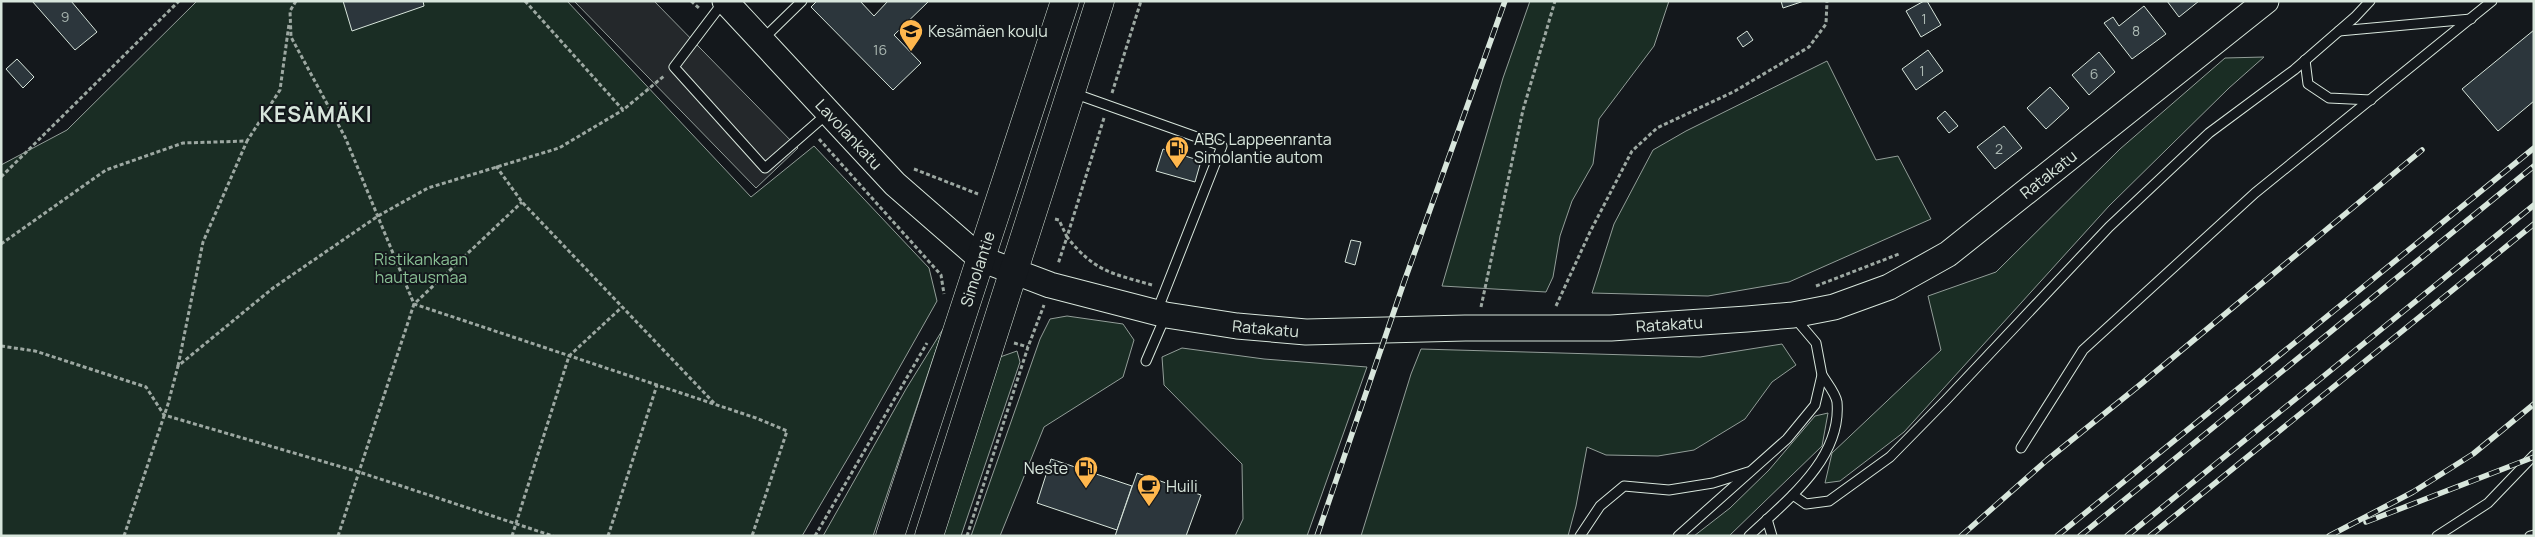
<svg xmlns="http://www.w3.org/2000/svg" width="2535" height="537" font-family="Manrope,sans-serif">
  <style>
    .green { fill: #1a2d24; stroke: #939e99 }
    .parking { fill: #24282b; stroke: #939e99 }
    .building { fill: #2c363c; stroke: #d8e6dc }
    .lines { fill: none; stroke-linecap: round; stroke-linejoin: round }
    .service-casing { stroke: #d8e6dc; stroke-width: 11 }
    .secondary-casing { stroke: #d8e6dc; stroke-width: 27 }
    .primary-casing { stroke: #d8e6dc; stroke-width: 29 }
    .path { stroke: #9da8a2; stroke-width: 3; stroke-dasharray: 4 2.5; stroke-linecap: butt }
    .service { stroke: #14181c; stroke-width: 9 }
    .secondary { stroke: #14181c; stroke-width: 25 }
    .primary { stroke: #14181c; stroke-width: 28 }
    .rail-casing { stroke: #d8e6dc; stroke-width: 5.5 }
    .rail { stroke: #14181c; stroke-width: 4; stroke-dasharray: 11; stroke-linecap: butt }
    .labels { text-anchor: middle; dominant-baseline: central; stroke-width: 4; stroke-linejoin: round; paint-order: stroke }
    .number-label { font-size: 14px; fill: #adbab4 }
    .poi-label { font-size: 16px; fill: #d8e6dc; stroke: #14181c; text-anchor: start }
    .street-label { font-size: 16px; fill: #d8e6dc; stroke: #14181c }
    .park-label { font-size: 16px; fill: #8ac095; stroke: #14181c }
    .district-label { font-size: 21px; font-weight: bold; letter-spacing: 1px; fill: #d8e6dc; stroke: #14181c }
  </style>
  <rect width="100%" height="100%" fill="#14181c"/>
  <g class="green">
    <polygon points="197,1 567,1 751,197 814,146 929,268 937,301 858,441 802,536 1,536 1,165 67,130"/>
    <polygon points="1530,1 1669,1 1654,46 1599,119 1593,164 1572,201 1560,236 1553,277 1546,292 1442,286 1503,78"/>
    <polygon points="2264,57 2229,88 2109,206 1904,432 1840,481 1825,483 1832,453 1941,350 1928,296 1996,272 2120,149 2225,58"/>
    <polygon points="1827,61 1876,160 1898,156 1931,219 1789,282 1708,296 1592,293 1614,224 1653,150 1686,131"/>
    <polygon points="1067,316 1123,324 1134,340 1123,377 1044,427 1000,536 971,536 1040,339 1050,319"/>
    <polygon points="943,329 873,536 823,536 906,389"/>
    <polygon points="1782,344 1796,365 1772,382 1745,419 1694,450 1658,456 1606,455 1587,447 1576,506 1568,536 1361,536 1411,374 1421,349 1700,357"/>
    <polygon points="1182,348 1264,359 1367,367 1307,536 1235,536 1243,519 1242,464 1164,385 1162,357"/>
    <polygon points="1017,351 1020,362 961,536 942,536 1000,357"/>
    <polygon points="1828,413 1822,446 1729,536 1694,536 1730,508 1769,470 1815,416"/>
  </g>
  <polygon class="parking" points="574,1 654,1 798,148 756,188"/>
  <g class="building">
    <polygon points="32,1 71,1 97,32 75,50"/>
    <polygon points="343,1 423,1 424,6 352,31"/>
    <polygon points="817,1 860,1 874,16 888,1 929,1 894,35 921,63 893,90 811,7"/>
    <polygon points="1781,1 1804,1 1783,8"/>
    <polygon points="1924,1 1927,1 1941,25 1921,37 1906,11"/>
    <polygon points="2167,1 2199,1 2179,17"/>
    <polygon points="2144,6 2166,34 2132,59 2104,23 2113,17 2119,26"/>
    <polygon points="2534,30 2534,101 2498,131 2462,89"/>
    <polygon points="1747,31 1753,40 1743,47 1737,38"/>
    <polygon points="1928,50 1943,71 1916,90 1902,69"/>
    <polygon points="2099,52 2115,72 2089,95 2072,75"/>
    <polygon points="17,59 34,77 23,88 6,69"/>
    <polygon points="2050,87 2069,108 2046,129 2027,108"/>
    <polygon points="1945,111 1958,126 1949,133 1937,118"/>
    <polygon points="2004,126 2022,148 1995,169 1977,147"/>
    <polygon points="1163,149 1201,161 1195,182 1156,171"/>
    <polygon points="1351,240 1361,242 1355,265 1345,262"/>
    <polygon points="1051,459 1132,486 1117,530 1037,503"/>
    <polygon points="1137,473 1201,495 1186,536 1115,536"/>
  </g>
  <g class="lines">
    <g class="service-casing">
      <g id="service">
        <polyline points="724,1 674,67 765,168 828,113"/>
        <polyline points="2339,31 2471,19"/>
        <polyline points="762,40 802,1"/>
        <polyline points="2305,60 2308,84 2329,98 2371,100"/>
        <polyline points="1073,93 1222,146 1157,311"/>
        <polyline points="1146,361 1165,317"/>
        <polyline points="2021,448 2083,350 2255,193 2492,1"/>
        <polyline points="1793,495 1806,504 1829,501 1890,457 1946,400 2109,227 2209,133 2294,70 2355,17 2370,1"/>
        <polyline points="1767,519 1772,536"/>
        <polyline points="1580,536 1600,506 1624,486 1669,490 1713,483 1748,472"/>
        <polyline points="1678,536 1787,439 1815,405 1822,375 1816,343 1794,317"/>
        <path d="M1749 536C1786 501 1842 459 1837 402 1836 394 1827 383 1822 375"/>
        <polyline points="2437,536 2488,503 2534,455"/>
        <polyline points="2530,536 2534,535"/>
      </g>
    </g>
    <g class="secondary-casing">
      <g id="secondary">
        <path id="s1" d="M725 1 895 184 981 259 1050 285 1166 315 1237 326 1306 332 1465 328H1611L1747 319 1793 315 1834 307 1889 287 1948 254 2266 1"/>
      </g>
    </g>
    <g class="primary-casing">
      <g id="primary">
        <path id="s2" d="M890 536 1065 1"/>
        <polyline points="929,536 1100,1"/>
      </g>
    </g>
    <g class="path">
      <polyline points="296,1 290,11 291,37 345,137 414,304 756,418 787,431 752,536"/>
      <polyline points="525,1 623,110 664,76"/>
      <polyline points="691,1 700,9"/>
      <polyline points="1112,93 1141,1"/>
      <path d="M1104 118 1067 237C1095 272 1111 273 1152 285"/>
      <polyline points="819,139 941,275 944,294"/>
      <polyline points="496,166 522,202 714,403"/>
      <polyline points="914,169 978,194"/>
      <polyline points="1,177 179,1"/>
      <polyline points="1055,219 1059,220 1067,237 1058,264"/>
      <polyline points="1,244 106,170 183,143 247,141 280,90 289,24"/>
      <polyline points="1816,286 1899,254"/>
      <polyline points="1556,306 1590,232 1632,151 1657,128 1735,91 1809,47 1826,24 1827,1"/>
      <polyline points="1481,307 1523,110 1555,1"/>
      <polyline points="1014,343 1028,347"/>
      <polyline points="1,346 35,351 146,387 164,415 359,472 553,536"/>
      <polyline points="178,366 203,242 247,141"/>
      <polyline points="124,536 168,404 178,366 273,288 378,216 428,188 559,148 623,110"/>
      <polyline points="338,536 414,304 522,202"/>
      <polyline points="512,536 569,356 622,307"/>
      <polyline points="608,536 657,385"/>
      <polyline points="815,536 927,343"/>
      <polyline points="967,536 1028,347 1044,305"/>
    </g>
    <use href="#service" class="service"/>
    <use href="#secondary" class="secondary"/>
    <use href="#primary" class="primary"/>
    <g class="rail-casing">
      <g id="rail">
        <polyline points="2366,522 2534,457"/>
        <polyline points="1317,536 1404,282 1505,1"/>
        <polyline points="1961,536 2047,460 2141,384 2422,150"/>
        <polyline points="2057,536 2534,148"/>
        <polyline points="2080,536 2534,166"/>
        <polyline points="2127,536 2534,205"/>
        <polyline points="2150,536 2534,224"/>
        <polyline points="2329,536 2413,492 2473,454 2534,404"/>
      </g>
    </g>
    <use href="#rail" class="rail"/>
  </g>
  <defs>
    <g id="school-pin" transform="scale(1.25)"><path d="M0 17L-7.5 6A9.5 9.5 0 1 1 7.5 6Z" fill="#ffb74d" stroke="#14181c"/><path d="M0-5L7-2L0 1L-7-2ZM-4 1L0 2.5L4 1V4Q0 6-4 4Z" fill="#111"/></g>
    <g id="fuel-pin" transform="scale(1.25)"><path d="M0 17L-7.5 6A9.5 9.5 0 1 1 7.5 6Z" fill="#ffb74d" stroke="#14181c"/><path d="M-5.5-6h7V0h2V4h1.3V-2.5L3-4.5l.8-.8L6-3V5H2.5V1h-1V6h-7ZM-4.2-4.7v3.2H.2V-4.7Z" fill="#111"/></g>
    <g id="cafe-pin" transform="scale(1.25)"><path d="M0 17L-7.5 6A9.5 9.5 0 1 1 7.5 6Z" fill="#ffb74d" stroke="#14181c"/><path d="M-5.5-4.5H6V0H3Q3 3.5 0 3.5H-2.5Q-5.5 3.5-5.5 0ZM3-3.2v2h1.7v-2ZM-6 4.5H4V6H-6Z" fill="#111"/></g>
  </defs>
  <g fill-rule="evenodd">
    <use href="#school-pin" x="911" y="31"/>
    <use href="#fuel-pin" x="1177" y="148"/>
    <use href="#fuel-pin" x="1086" y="468"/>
    <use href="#cafe-pin" x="1149" y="486"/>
  </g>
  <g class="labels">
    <g class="number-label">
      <text x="65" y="16">9</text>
      <text x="1924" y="18">1</text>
      <text x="2136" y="30">8</text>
      <text x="880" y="49">16</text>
      <text x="1922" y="70">1</text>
      <text x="2094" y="73">6</text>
      <text x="1999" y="148">2</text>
    </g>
    <g class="poi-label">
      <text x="928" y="31">Kesämäen koulu</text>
      <text x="1194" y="139">ABC Lappeenranta<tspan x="1194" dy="18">Simolantie autom</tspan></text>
      <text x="1068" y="468" text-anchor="end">Neste</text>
      <text x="1166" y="486">Huili</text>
    </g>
    <g class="street-label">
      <text stroke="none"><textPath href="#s1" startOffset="182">Lavolankatu</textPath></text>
      <text stroke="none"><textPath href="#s1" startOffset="1482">Ratakatu</textPath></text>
      <text stroke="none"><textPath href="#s2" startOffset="281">Simolantie</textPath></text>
      <text stroke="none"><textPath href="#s1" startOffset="1062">Ratakatu</textPath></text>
      <text stroke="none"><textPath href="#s1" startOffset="658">Ratakatu</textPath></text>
    </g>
    <g class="park-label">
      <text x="421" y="259">Ristikankaan<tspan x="421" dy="18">hautausmaa</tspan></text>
    </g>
    <g class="district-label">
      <text x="316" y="114">KESÄMÄKI</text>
    </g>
  </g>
  <rect width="2535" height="537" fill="none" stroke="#d8e6dc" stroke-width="5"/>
</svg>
